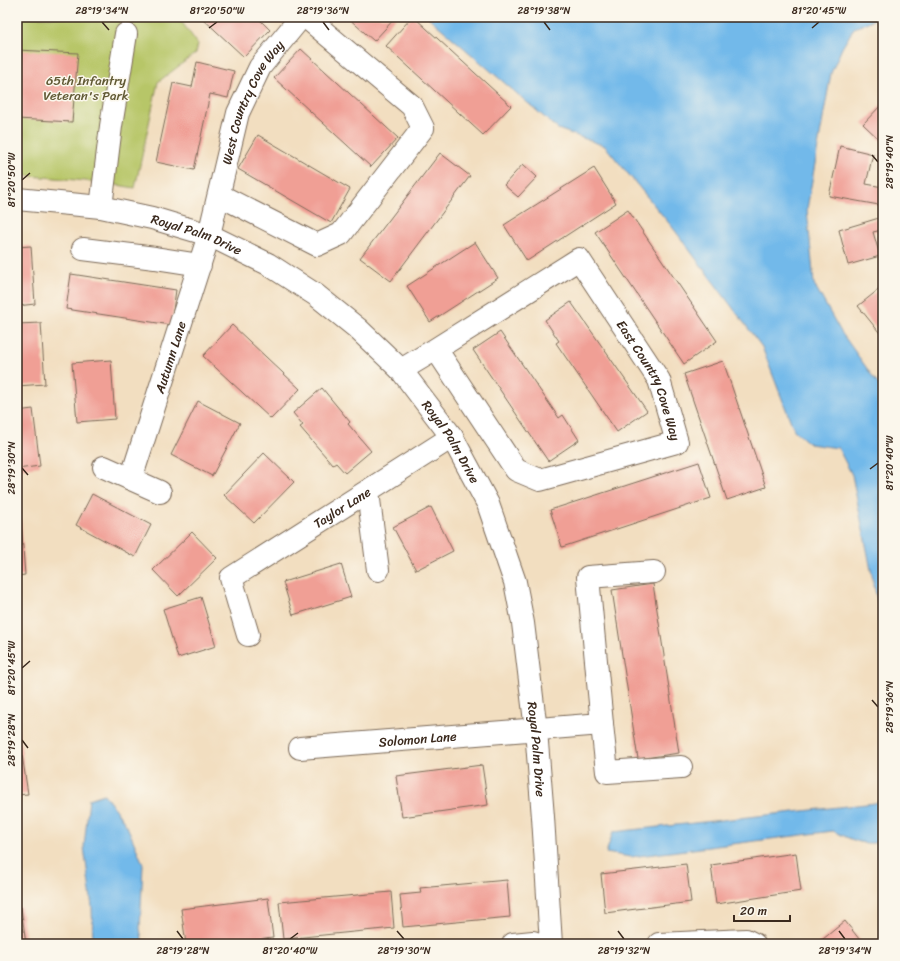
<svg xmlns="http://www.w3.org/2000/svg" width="900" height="961" font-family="Sriracha,sans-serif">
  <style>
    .green { fill: #b7c668; stroke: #797843 }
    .water { fill: #72b9ea; stroke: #567284 }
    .building { fill: #f09f95 }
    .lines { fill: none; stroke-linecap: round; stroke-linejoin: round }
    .minor-casing { stroke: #7b6957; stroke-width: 24 }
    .minor { stroke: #fff; stroke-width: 22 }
    .ticks { fill: none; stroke: #3b2a1e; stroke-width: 1.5 }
    .labels { text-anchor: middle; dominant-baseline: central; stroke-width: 3; stroke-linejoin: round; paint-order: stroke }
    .park-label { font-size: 13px; fill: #605934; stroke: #fbf7ec }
    .street-label { font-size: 13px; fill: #3b2a1e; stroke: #fbf7ec }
    .neatline { fill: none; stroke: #3b2a1e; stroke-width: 1.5 }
    .ticks-label { font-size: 10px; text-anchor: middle; fill: #3b2a1e }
  </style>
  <rect width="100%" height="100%" fill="#fbf7ec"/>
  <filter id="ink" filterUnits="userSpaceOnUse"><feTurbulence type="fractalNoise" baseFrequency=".025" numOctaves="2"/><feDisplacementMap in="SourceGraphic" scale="8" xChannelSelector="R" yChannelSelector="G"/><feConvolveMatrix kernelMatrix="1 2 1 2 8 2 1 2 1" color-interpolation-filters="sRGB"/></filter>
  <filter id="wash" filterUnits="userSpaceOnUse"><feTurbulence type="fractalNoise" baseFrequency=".012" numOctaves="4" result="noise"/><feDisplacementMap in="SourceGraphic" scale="16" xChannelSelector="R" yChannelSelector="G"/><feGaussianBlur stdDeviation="0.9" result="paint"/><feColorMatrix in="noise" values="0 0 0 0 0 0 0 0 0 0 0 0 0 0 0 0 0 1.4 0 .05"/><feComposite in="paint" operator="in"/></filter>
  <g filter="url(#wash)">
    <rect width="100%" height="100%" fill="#f2dec0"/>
    <path class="green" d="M17 17H178L198 44 196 53 158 82 135 188C96 181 56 178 17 175Z"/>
    <g class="water">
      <polygon points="428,17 879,17 854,28 842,48 831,73 807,209 814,284 841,332 883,391 883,630 852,475 838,448 810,444 794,430 762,347 673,228 605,146 558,129"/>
      <polygon points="104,794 127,826 143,864 140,929 143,944 93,944 92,907 84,847 89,799"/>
      <path d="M883 799V841C863 847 851 839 833 831L631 857 606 853 613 832 875 803Z"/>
    </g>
    <g id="blocks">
      <g class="building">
        <polygon points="201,17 257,17 270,30 244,57"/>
        <polygon points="347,17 396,17 374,41"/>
        <polygon points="412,17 414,17 511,106 483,135 386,46"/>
        <polygon points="301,49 398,138 371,167 274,78"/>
        <polygon points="17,50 78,53 72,122 17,119"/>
        <polygon points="197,62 234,71 228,98 210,94 194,170 156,162 173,83 192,87"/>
        <polygon points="883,103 883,143 863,124"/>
        <polygon points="258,135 350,189 331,223 238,169"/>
        <polygon points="840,146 873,154 866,184 883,187 879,205 829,196"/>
        <polygon points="440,153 470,176 391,281 360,258"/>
        <polygon points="523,164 537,177 518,197 504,185"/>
        <polygon points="594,168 616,203 527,261 504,225"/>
        <polygon points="628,210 717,341 684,364 595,232"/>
        <polygon points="879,218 882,230 873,232 880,256 848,265 839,230"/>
        <polygon points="475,242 498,278 430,322 407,286"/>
        <polygon points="31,246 35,304 17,306 17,247"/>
        <polygon points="71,274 176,290 171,325 66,309"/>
        <polygon points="883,286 883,337 858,306"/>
        <polygon points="571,302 647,411 617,432 556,343 559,341 545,320"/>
        <polygon points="41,323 45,384 17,386 17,324"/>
        <polygon points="232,325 300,389 271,419 203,356"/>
        <polygon points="500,332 559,418 563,415 579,440 548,461 473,350"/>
        <polygon points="111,360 115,419 77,422 72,363"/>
        <polygon points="723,361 766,487 727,500 684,374"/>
        <polygon points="322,388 350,422 348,424 371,451 345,473 336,463 333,465 300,427 303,425 293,413"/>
        <polygon points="198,401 240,423 212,476 171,455"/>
        <polygon points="33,409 40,466 17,469 17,411"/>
        <polygon points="264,453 294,482 254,523 224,495"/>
        <polygon points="699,462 711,498 562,547 550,510"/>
        <polygon points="92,494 151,525 135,557 76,525"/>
        <polygon points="17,495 19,495 25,575 17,576"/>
        <polygon points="431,507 453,551 416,570 393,527"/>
        <polygon points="192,532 217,558 178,596 153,570"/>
        <polygon points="341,564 351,597 293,615 283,582"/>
        <polygon points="653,584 679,753 638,759 612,590"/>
        <polygon points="201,597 216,646 178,658 163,609"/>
        <polygon points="18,728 28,794 17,795 17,729"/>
        <polygon points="482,765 488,805 402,817 396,776"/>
        <polygon points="796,853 801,891 716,904 711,865"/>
        <polygon points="686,864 691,902 605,913 601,874"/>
        <polygon points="507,880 510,917 403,927 400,895 421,893 420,888"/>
        <polygon points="391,892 394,928 283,939 279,902"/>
        <polygon points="268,898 273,938 225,944 186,944 181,909"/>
        <polygon points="21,907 26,944 17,944 17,908"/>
        <polygon points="845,921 863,944 817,944"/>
      </g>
    </g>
  </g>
  <g filter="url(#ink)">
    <use href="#blocks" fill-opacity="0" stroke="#7b6957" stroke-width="1"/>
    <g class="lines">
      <g class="minor-casing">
        <g id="minor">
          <polyline points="219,195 317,245 341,234 423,128 412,106 306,17"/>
          <path id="s1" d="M17 199 101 207 152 218 209 235 268 264 316 295 357 328 401 370 452 437 488 504 515 582 523 623 536 730 543 817 551 944"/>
          <polyline points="101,207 111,126 126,34"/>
          <polyline points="83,249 155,258 200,265"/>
          <path id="s2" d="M401 370 436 349 579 259 659 380 677 442 540 480 516 470 436 349"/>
          <polyline points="104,467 160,492"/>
          <path id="s3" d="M131 479 209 235 238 113 260 67 301 17"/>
          <polyline points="368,492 378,570"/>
          <path id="s4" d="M248 635 231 578 452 437"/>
          <polyline points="602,724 607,772 681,767"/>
          <path id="s5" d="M300 748 602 724 588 577 654 572"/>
          <polyline points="513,944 533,942 538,944"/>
          <polyline points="659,944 746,940 754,944"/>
        </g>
      </g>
      <use href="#minor" class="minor"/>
    </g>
  </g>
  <path class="ticks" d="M102 22 109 30M323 22 329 30M544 22 550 30M209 28 217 22M812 28 819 22M872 155 878 162M22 180 30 173M22 468 28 475M870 469 878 463M22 668 30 661M872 700 878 707M22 740 28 748M177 931 183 939M397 931 404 939M618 931 624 939M839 931 845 939M290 939 298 933"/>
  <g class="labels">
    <g class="park-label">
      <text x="86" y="80">65th Infantry<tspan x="86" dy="15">Veteran's Park</tspan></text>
    </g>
    <g class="street-label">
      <text stroke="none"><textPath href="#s3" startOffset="397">West Country Cove Way</textPath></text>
      <text stroke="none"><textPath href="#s1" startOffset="184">Royal Palm Drive</textPath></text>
      <text stroke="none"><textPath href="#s3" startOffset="128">Autumn Lane</textPath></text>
      <text stroke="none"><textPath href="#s2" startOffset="351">East Country Cove Way</textPath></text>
      <text stroke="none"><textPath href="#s1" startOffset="520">Royal Palm Drive</textPath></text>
      <text stroke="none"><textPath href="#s4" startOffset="191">Taylor Lane</textPath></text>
      <text stroke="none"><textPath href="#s5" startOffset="118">Solomon Lane</textPath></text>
      <text stroke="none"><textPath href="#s1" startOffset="844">Royal Palm Drive</textPath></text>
    </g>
  </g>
  <rect width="900" height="961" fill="none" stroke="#fbf7ec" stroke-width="44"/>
  <path d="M734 915v6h56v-6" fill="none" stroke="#3b2a1e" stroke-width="2"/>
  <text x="740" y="915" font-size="12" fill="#3b2a1e" stroke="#fbf7ec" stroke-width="3" paint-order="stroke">20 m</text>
  <rect x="22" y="22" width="856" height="917" class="neatline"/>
  <g class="ticks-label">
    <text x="102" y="14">28°19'34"N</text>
    <text x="217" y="14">81°20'50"W</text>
    <text x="323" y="14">28°19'36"N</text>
    <text x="544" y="14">28°19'38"N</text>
    <text x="819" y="14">81°20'45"W</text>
    <text transform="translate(889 162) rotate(-90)" y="4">28°19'40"N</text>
    <text transform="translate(11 180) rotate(-90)" y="4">81°20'50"W</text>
    <text transform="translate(889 463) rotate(-90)" y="4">81°20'40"W</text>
    <text transform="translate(11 468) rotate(-90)" y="4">28°19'30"N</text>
    <text transform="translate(11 668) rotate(-90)" y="4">81°20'45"W</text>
    <text transform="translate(889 707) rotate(-90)" y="4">28°19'36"N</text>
    <text transform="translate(11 740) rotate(-90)" y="4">28°19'28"N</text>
    <text x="183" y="954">28°19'28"N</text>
    <text x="290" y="954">81°20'40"W</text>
    <text x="404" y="954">28°19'30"N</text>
    <text x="624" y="954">28°19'32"N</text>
    <text x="845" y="954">28°19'34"N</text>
  </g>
</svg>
